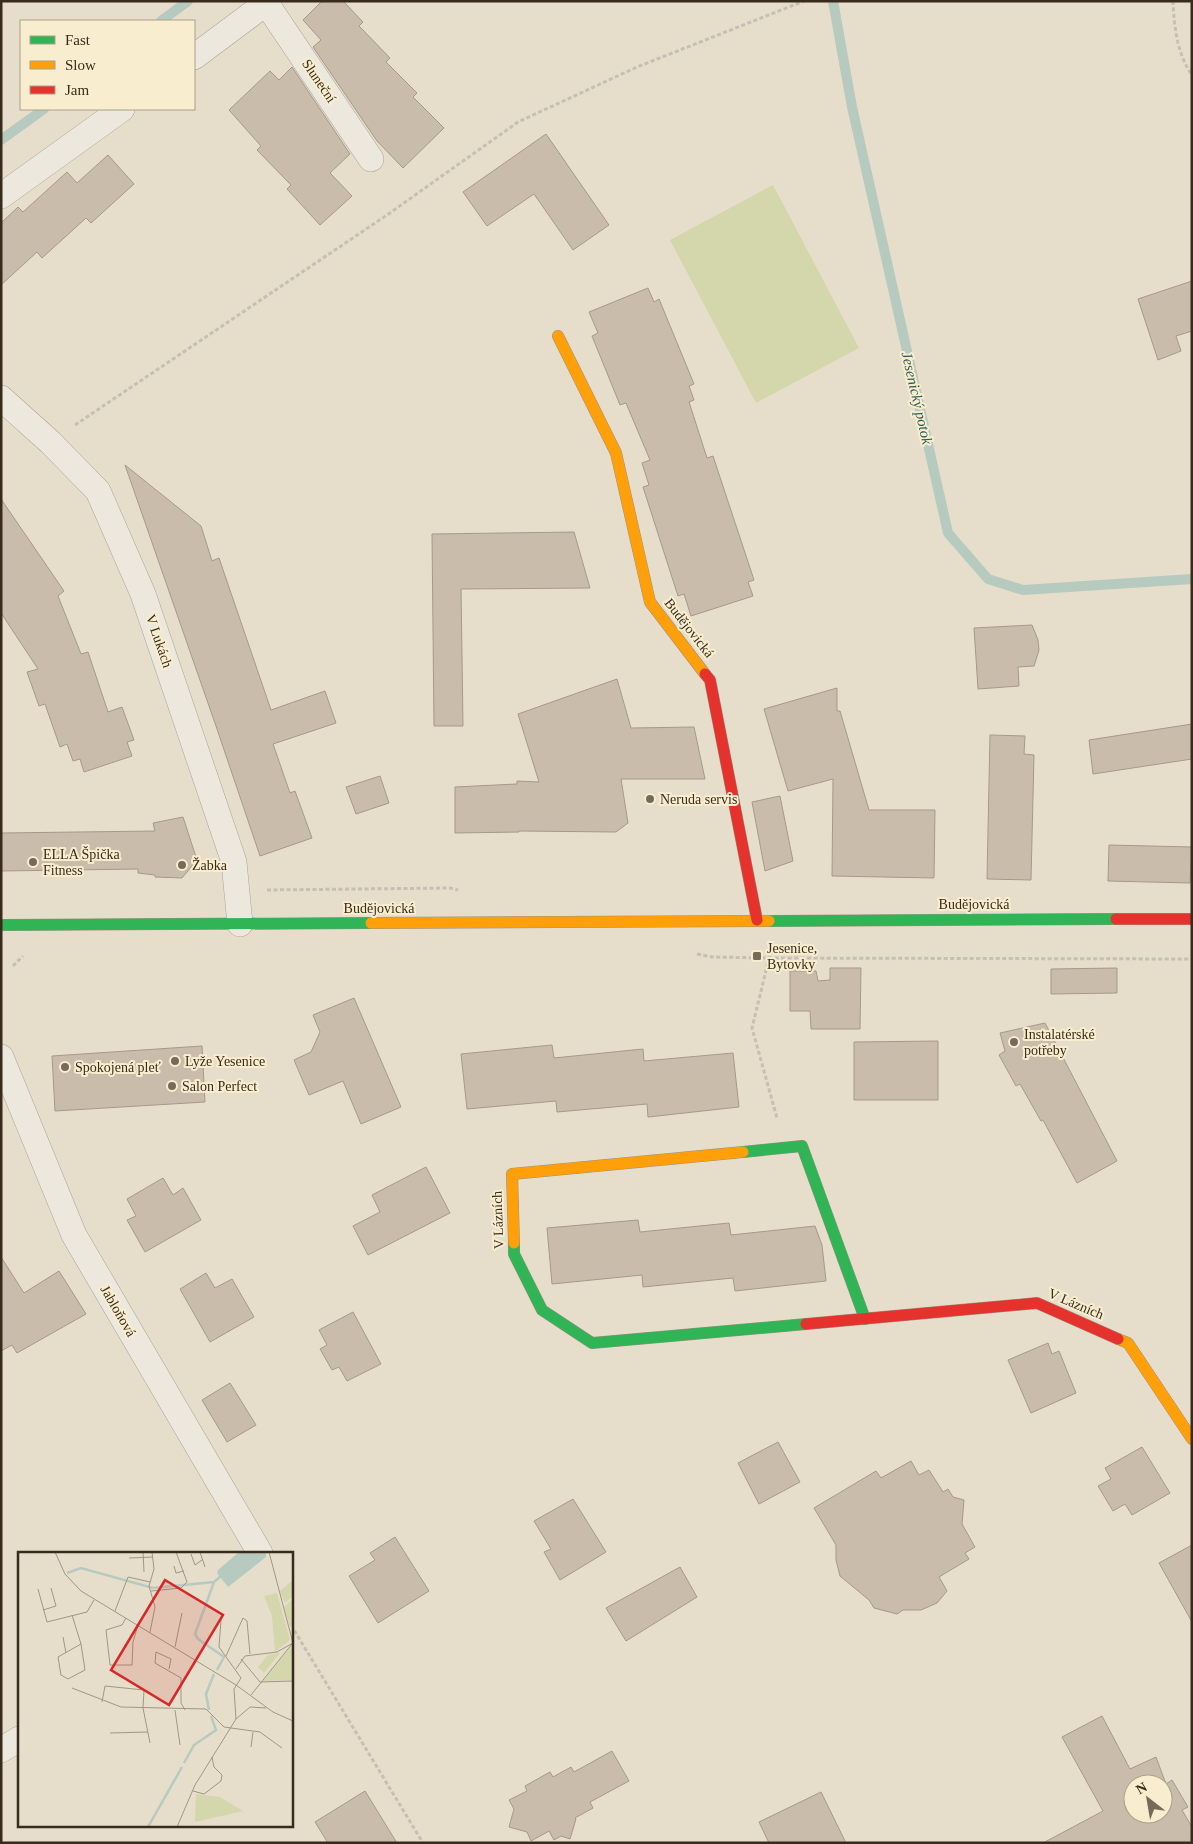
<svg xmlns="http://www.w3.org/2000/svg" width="1193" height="1844" font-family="Georgia,serif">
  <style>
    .green { fill: #d4d6ab }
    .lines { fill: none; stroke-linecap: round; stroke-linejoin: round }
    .stream { stroke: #b7cac0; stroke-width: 10 }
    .building { fill: #cabcab; stroke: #a6998a; fill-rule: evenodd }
    .street-casing { stroke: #aba394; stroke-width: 26 }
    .fast-casing { stroke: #9a9284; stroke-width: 12 }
    .slow-casing { stroke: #9a9284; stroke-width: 12 }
    .jam-casing { stroke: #9a9284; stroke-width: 12 }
    .path { stroke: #c5bfb4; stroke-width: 3; stroke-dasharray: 4 2.5; stroke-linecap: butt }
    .street { stroke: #ede8dd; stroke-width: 25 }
    .fast { stroke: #30b455; stroke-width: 11 }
    .slow { stroke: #ff9f0a; stroke-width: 11 }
    .jam { stroke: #e5322d; stroke-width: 11 }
    .poi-dot { fill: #766a59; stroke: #f8eecf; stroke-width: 2 }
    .labels { text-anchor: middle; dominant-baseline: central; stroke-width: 4; stroke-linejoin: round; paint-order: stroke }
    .street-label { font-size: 14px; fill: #392b1c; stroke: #f8eecf }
    .poi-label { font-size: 14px; fill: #392b1c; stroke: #f8eecf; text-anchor: start }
    .water-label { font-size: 15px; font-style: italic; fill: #2a5a59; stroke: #f8eecf }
    .inset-river { fill: none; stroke: #b7cac0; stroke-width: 2.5 }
    .inset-road { fill: none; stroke: #a19684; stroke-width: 1 }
    .view { fill: #d62828; fill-opacity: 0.15; stroke: #d62828; stroke-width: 2.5 }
    .inset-edge { fill: none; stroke: #392b1c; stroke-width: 2.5 }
  </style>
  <rect width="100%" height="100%" fill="#e6deca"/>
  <polygon class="green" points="773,185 859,348 756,403 670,240"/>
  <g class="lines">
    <g class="stream">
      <polyline points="833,1 852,107 948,533 988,579 1023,590 1192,579"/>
      <polyline points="161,21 188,1"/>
      <polyline points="1,140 44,109"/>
    </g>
  </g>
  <g class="building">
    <polygon points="322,1 343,1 363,22 359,26 390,58 386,62 417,93 413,97 444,128 403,168 377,141 313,47 321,40 303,20"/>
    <polygon points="292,67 350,154 330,173 352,196 320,225 287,189 291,185 257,150 261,146 229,110 270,71 279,80"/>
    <polygon points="546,134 609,225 573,250 534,194 487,226 463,192"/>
    <polygon points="108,155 134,184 91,223 86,218 42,258 37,252 1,285 1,223 18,207 23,212 67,172 77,183"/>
    <polygon points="1192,281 1192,331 1176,336 1181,351 1158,360 1138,299"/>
    <polygon points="648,288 654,302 659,299 694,384 689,386 694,400 689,402 707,458 713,456 754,580 748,582 753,596 691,616 684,594 678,596 643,487 649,485 642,463 650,460 626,403 620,405 592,336 598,333 589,312"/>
    <polygon points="125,465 201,526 212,561 219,558 271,710 325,691 336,723 273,744 290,793 295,791 312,838 260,856 217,729"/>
    <polygon points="1,499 64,591 58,596 81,654 88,652 108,712 122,707 134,740 127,742 132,756 84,772 80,759 73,761 67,744 60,747 45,704 39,706 27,672 38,669 1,613"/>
    <polygon points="574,532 590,588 461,589 463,726 434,726 432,534"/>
    <polygon points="1032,625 1038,640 1039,650 1034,666 1018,667 1019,686 978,689 974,628"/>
    <polygon points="617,679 631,728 694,727 705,779 621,779 628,823 616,832 519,831 519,832 455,833 455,787 517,784 517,781 539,782 518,714"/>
    <polygon points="837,688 837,711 840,711 869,810 935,810 934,878 832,876 833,779 788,791 764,709"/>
    <polygon points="1192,724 1192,759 1093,774 1089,740"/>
    <polygon points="990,735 1025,736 1024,754 1034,755 1031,880 987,879"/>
    <polygon points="380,776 389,803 356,814 346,787"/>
    <polygon points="780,796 793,861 765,871 752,802"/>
    <polygon points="183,817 197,860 182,878 155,877 155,875 138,873 138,869 1,871 1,833 155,831 153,823"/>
    <polygon points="1109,845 1192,847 1190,883 1108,881"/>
    <polygon points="830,968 861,968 860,1029 811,1029 810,1011 790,1011 790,971 816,971 818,981 830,980"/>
    <polygon points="1117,968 1117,993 1051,994 1051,969"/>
    <polygon points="354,998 401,1107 361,1124 343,1081 309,1095 294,1060 311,1052 320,1032 313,1015"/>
    <polygon points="1045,1023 1117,1161 1077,1183 1043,1120 1041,1121 1020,1084 1016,1086 999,1055 1005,1051 1000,1033"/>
    <polygon points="938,1041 938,1100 854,1100 854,1042"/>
    <polygon points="552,1045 554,1058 643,1049 644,1061 733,1053 739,1107 648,1117 647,1104 557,1112 556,1101 467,1109 461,1054"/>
    <polygon points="202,1046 205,1102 55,1111 52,1056"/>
    <polygon points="426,1167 450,1213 368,1255 353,1226 380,1212 372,1195"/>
    <polygon points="163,1178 173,1195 183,1188 201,1220 145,1252 127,1220 136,1216 127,1199"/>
    <polygon points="638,1220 640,1232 729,1223 731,1235 815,1226 822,1245 826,1281 735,1291 733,1278 643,1287 642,1275 552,1284 547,1228"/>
    <polygon points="1,1257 24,1293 59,1271 86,1314 17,1353 12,1345 1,1351"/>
    <polygon points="206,1273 215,1288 232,1279 254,1317 210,1342 180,1289"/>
    <polygon points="353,1312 381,1364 347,1381 339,1367 332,1370 320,1349 327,1345 319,1330"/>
    <polygon points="1048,1343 1052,1354 1059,1351 1076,1393 1031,1413 1008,1360"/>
    <polygon points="230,1383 256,1425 227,1442 202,1400"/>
    <polygon points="778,1442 800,1482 759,1504 738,1463"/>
    <polygon points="1142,1447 1170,1493 1132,1515 1125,1504 1113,1511 1098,1486 1111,1479 1105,1468"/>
    <polygon points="911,1461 919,1475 929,1470 943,1492 948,1489 953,1497 964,1500 962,1524 975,1547 965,1553 969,1559 939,1577 947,1591 937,1603 921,1610 903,1610 897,1614 874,1608 869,1600 840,1576 836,1560 836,1545 814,1508 876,1471 881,1478"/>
    <polygon points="573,1499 606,1552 560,1580 544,1552 551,1549 534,1521"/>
    <polygon points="395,1537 429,1591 378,1623 349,1576 375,1560 370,1553"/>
    <polygon points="1192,1545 1192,1622 1159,1563"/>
    <polygon points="680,1567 697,1597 626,1641 606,1608"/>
    <path d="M1102 1716 1130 1769 1156 1757 1166 1784 1172 1780 1188 1807 1182 1810 1192 1827V1843H1043L1103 1811 1062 1737ZM1133 1784H1163V1814H1133Z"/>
    <polygon points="612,1751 629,1781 590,1802 593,1808 575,1818 576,1819 570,1839 561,1836 554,1840 549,1831 531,1841 527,1832 509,1827 514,1809 509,1800 527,1791 525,1786 550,1772 553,1777 571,1767 574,1772"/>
    <polygon points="365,1791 397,1843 328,1843 315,1822"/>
    <polygon points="821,1792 846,1843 769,1843 759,1822"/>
  </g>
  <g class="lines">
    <g class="street-casing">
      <g id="street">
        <polyline points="266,3 371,159"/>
        <polyline points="194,57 269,1"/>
        <polyline points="1,196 122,109"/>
        <polyline points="1,398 50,442 98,491 143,594 234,862 240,924"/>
        <polyline points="1,1057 74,1235 260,1553"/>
        <polyline points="1,1750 19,1739"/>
      </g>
    </g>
    <g class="fast-casing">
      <g id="fast">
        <polyline points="769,921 1116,919"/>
        <polyline points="1,925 371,923"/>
        <polyline points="743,1152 802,1146 865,1319"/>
        <polyline points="514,1243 514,1254 542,1310 592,1343 806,1324"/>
      </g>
    </g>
    <g class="slow-casing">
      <g id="slow">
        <polyline points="558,336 616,453 650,602 705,674"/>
        <polyline points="371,923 769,921"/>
        <polyline points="514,1243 512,1174 743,1152"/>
        <polyline points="1118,1339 1128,1343 1192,1439"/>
      </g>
    </g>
    <g class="jam-casing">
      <g id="jam">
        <polyline points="705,674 710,680 757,920"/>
        <polyline points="1116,919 1192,919"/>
        <polyline points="806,1324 1037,1303 1118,1339"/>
      </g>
    </g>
    <g class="path">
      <path d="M1173 1C1174 26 1177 54 1192 75"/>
      <polyline points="75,425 387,215 518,122 637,67 804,1"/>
      <polyline points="267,890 450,888 458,890"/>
      <polyline points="771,950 752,1028 777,1118"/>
      <polyline points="697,954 712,957 770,958 1192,959"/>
      <polyline points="13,966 23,956"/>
      <polyline points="291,1625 423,1843"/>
    </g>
    <use href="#street" class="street"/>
    <use href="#fast" class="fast"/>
    <use href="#slow" class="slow"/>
    <use href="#jam" class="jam"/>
  </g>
  <g class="poi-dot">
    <circle cx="650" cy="799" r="5"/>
    <circle cx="33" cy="862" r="5"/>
    <circle cx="182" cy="865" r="5"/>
    <rect x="752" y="951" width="10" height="10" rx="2.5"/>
    <circle cx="1014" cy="1042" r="5"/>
    <circle cx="175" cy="1061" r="5"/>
    <circle cx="65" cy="1067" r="5"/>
    <circle cx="172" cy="1086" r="5"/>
  </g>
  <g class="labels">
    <g class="street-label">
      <text transform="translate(319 81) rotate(56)">Sluneční</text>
      <text transform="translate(689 628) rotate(52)">Budějovická</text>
      <text transform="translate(159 641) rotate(71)">V Lukách</text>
      <text x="974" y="904">Budějovická</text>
      <text x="379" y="908">Budějovická</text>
      <text transform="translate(498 1220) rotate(-92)">V Lázních</text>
      <text transform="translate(1076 1304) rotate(23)">V Lázních</text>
      <text transform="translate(118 1311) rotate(60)">Jabloňová</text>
    </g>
    <g class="poi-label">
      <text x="660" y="799">Neruda servis</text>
      <text x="43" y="854">ELLA Špička<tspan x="43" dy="16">Fitness</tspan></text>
      <text x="192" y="865">Žabka</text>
      <text x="767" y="948">Jesenice,<tspan x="767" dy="16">Bytovky</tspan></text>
      <text x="1024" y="1034">Instalatérské<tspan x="1024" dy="16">potřeby</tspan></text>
      <text x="185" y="1061">Lyže Yesenice</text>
      <text x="75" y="1067">Spokojená pleť</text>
      <text x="182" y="1086">Salon Perfect</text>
    </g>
    <g class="water-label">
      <text transform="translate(917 398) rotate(77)">Jesenický potok</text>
    </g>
  </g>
  <g transform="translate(18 1552)">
    <rect width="275" height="275" fill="#e6deca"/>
    <path d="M275 28V44L267 51 262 39ZM259 41 272 88 257 100 254 64 246 44ZM275 47V72L272 75 266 55ZM275 94V128L245 129 270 98ZM262 101 246 121 240 115 250 103ZM178 242 202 245 225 259 177 270Z" fill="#d4d6ab"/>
    <path d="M221 0H248V5L210 35 199 21 200 18Z" fill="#b7cac0"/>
    <path class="inset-river" d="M49 21 63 16 135 36 196 30M199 118 206 105 180 87 177 82 196 30 203 24M191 158 188 142 196 122M166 211 176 193 198 178 193 164M130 275 164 215"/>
    <path class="inset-road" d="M37 0 47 22 63 39 218 133 255 160 275 169M125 0 126 20M182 0 187 15M251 0 275 91M173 2 177 13 184 8M111 6 135 5M156 14 158 21 166 19M20 37 29 70 69 60 76 48M133 39 163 36 169 30 158 0M25 58 38 54 33 36M97 59 110 25 132 30M54 63 63 92 67 118 50 127 43 123 40 105 63 92M108 66 104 73 88 78 92 113H114L115 90 120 73M203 68 201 95 223 126 216 137 218 167M132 80 137 55 131 34 136 17 134 0M45 85 48 101M157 95 164 61M208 104 225 66 229 69 232 102M223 107 242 130 275 129M151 117 153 107 138 100 137 111 163 126V151L167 158M218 117 227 104 259 100 275 91M54 136 103 155 188 157 206 175 242 180 264 196M233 143 274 92M84 150 87 134 126 138 125 156 132 191M157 158 162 193M92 181 130 180M233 195 235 180M175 239 186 242 203 229 204 223 196 215 194 205M159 275 177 233 218 167 232 155 248 156"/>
    <path class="view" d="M147 28 205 63 151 153 93 118Z"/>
    <rect width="275" height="275" class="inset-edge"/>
  </g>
  <rect width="1193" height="1844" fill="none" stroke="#392b1c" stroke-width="5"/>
  <rect x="20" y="20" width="175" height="90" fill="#f8eecf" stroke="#aca087"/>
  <rect x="30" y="36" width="25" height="8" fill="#30b455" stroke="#aca087"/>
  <text x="65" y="45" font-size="15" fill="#392b1c">Fast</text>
  <rect x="30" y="61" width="25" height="8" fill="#ff9f0a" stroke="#aca087"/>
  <text x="65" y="70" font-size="15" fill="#392b1c">Slow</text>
  <rect x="30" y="86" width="25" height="8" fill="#e5322d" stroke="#aca087"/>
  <text x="65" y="95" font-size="15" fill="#392b1c">Jam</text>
  <g transform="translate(1148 1799) rotate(329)"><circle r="24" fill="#f8eecf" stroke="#aca087"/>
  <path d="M0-4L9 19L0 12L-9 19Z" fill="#766a59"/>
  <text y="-8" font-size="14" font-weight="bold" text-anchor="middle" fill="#392b1c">N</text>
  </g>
</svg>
